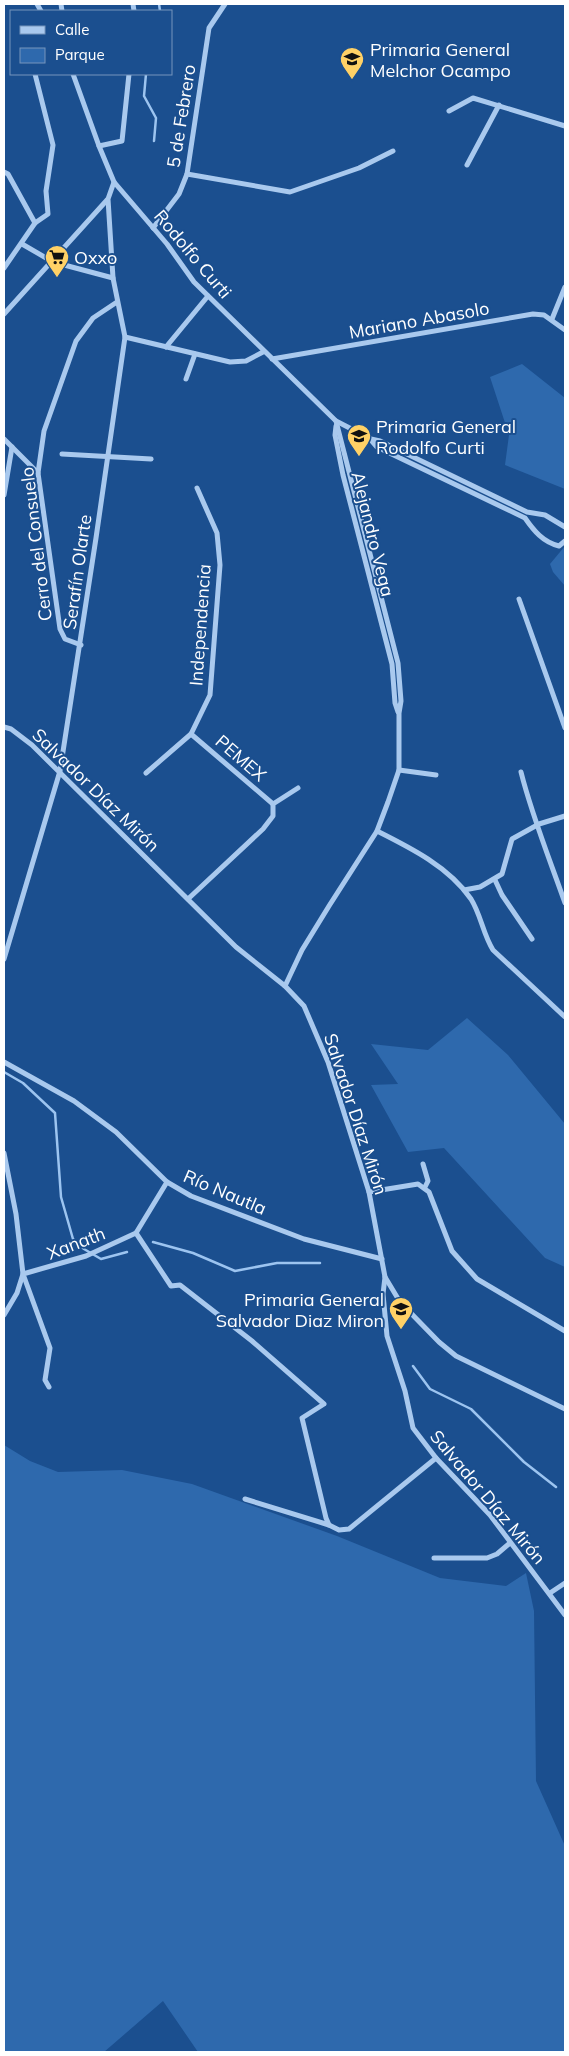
<svg xmlns="http://www.w3.org/2000/svg" width="569" height="2056" font-family="Mulish,sans-serif">
  <style>
    .green { fill: #2e69ad }
    .lines { fill: none; stroke-linecap: round; stroke-linejoin: round }
    .stream { stroke: #9cc4f0; stroke-width: 2.5 }
    .street { stroke: #a9c9ee; stroke-width: 5 }
    .labels { text-anchor: middle; dominant-baseline: central; stroke-width: 4; stroke-linejoin: round; paint-order: stroke }
    .poi-label { font-size: 18px; fill: #fff; stroke: #1b4f8f; text-anchor: start }
    .street-label { font-size: 18px; fill: #fff; stroke: #1b4f8f }
  </style>
  <rect width="100%" height="100%" fill="#1b4f8f"/>
  <g class="green">
    <polygon points="522,364 565,398 565,489 505,465 509,435 490,377"/>
    <polygon points="565,546 565,586 553,572 550,564"/>
    <polygon points="467,1018 508,1055 565,1124 565,1267 545,1258 444,1148 408,1152 371,1085 398,1084 371,1044 428,1050"/>
    <polygon points="4,1445 30,1461 58,1472 122,1470 192,1484 337,1536 440,1578 506,1586 526,1573 534,1611 536,1781 565,1846 565,2052 198,2052 163,2001 104,2052 4,2052"/>
  </g>
  <g class="lines">
    <g class="stream">
      <polyline points="159,4 160,11"/>
      <polyline points="146,74 144,96 156,118 154,141"/>
      <polyline points="4,1072 23,1083 55,1113 61,1197 73,1239 84,1249 101,1259 127,1252"/>
      <polyline points="153,1242 193,1253 235,1271 277,1263 320,1263"/>
      <polyline points="413,1366 430,1389 471,1409 524,1462 556,1487"/>
    </g>
    <g class="street">
      <polyline points="37,4 41,11"/>
      <polyline points="61,4 62,11"/>
      <polyline points="133,4 134,11"/>
      <polyline points="73,74 99,146 114,182 167,244 194,282 336,421 371,439 380,441 527,512 545,515 565,527"/>
      <polyline points="449,111 473,98 565,126"/>
      <polyline points="99,146 122,141 129,74"/>
      <polyline points="467,165 499,105"/>
      <polyline points="4,172 8,174 35,223"/>
      <polyline points="187,174 290,192 359,168 393,151"/>
      <polyline points="153,228 179,194 187,174 209,28 225,4"/>
      <polyline points="22,244 53,262 113,278"/>
      <polyline points="4,268 35,223 48,214 46,191 53,145 35,74"/>
      <polyline points="4,314 107,200"/>
      <polyline points="552,319 565,287"/>
      <polyline points="125,337 230,362 246,361 263,352"/>
      <polyline points="166,347 208,296"/>
      <polyline points="272,359 533,314 544,315 565,330"/>
      <polyline points="186,379 195,354"/>
      <polyline points="336,426 335,435 343,475 392,664 395,703 398,712"/>
      <polyline points="4,439 38,473"/>
      <path d="M371 440 377 447 525 518C534 531 543 542 559 546L565 541"/>
      <polyline points="62,454 151,459"/>
      <polyline points="4,495 12,447"/>
      <polyline points="519,599 565,728"/>
      <polyline points="81,645 65,639 60,629 38,473 44,431 76,341 93,318 117,302"/>
      <polyline points="4,727 11,729 32,745 236,947 285,986 304,1006 328,1062 369,1192 385,1277 383,1294 387,1336 405,1391 413,1428 436,1458 490,1515 565,1615"/>
      <polyline points="191,734 273,804"/>
      <polyline points="399,770 436,775"/>
      <path d="M521 772C532 816 550 860 565 903"/>
      <polyline points="146,773 191,734 210,695 220,565 217,533 197,488"/>
      <path d="M377 831C411 848 449 867 471 899 481 915 483 934 493 950L565 1017"/>
      <polyline points="495,880 502,895 532,939"/>
      <polyline points="464,890 480,887 502,874 512,839 539,824 565,816"/>
      <polyline points="188,899 263,829 273,816 273,804 298,788"/>
      <polyline points="4,959 60,771 96,538 125,337 113,278 108,199 114,182"/>
      <polyline points="285,986 302,950 329,906 377,831 388,802 399,770 399,713 401,701 398,663 336,421"/>
      <polyline points="4,1062 74,1101 116,1132 167,1182 191,1196 304,1239 382,1259"/>
      <polyline points="4,1153 16,1214 23,1274 17,1293 4,1315"/>
      <polyline points="423,1164 428,1181 425,1187"/>
      <polyline points="167,1182 136,1233 171,1286 180,1285 252,1341 324,1404 302,1418 326,1518 329,1525"/>
      <polyline points="369,1192 418,1184 429,1192 452,1251 477,1279 565,1331"/>
      <polyline points="385,1277 400,1302 439,1342 456,1356 565,1409"/>
      <polyline points="49,1387 45,1380 50,1348 23,1274 86,1256 136,1233"/>
      <polyline points="245,1499 329,1525 339,1530 349,1529 436,1458"/>
      <polyline points="434,1558 487,1558 497,1554 510,1543"/>
      <polyline points="550,1593 565,1583"/>
    </g>
  </g>
  <defs>
    <g id="school-pin" transform="scale(1.25)"><path d="M0 17L-7.5 6A9.5 9.5 0 1 1 7.5 6Z" fill="#ffd166" stroke="#1b4f8f"/><path d="M0-5L7-2L0 1L-7-2ZM-4 1L0 2.5L4 1V4Q0 6-4 4Z" fill="#111"/></g>
    <g id="supermarket-pin" transform="scale(1.25)"><path d="M0 17L-7.5 6A9.5 9.5 0 1 1 7.5 6Z" fill="#ffd166" stroke="#1b4f8f"/><path d="M-6-5.5h2.5l.6 2H6L4.5 2H-2.5L-4.4-4H-6ZM-1.5 3.2a1.3 1.3 0 1 0 .1 0ZM3 3.2a1.3 1.3 0 1 0 .1 0Z" fill="#111"/></g>
  </defs>
  <g fill-rule="evenodd">
    <use href="#school-pin" x="352" y="59"/>
    <use href="#supermarket-pin" x="57" y="257"/>
    <use href="#school-pin" x="359" y="436"/>
    <use href="#school-pin" x="401" y="1309"/>
  </g>
  <g class="labels">
    <g class="poi-label">
      <text x="370" y="49">Primaria General<tspan x="370" dy="21">Melchor Ocampo</tspan></text>
      <text x="74" y="257">Oxxo</text>
      <text x="376" y="426">Primaria General<tspan x="376" dy="21">Rodolfo Curti</tspan></text>
      <text x="384" y="1299" text-anchor="end">Primaria General<tspan x="384" dy="21">Salvador Diaz Miron</tspan></text>
    </g>
    <g class="street-label">
      <text transform="translate(181 116) rotate(-81)">5 de Febrero</text>
      <text transform="translate(193 254) rotate(50)">Rodolfo Curti</text>
      <text transform="translate(419 320) rotate(-10)">Mariano Abasolo</text>
      <text transform="translate(373 534) rotate(76)">Alejandro Vega</text>
      <text transform="translate(36 544) rotate(-97)">Cerro del Consuelo</text>
      <text transform="translate(77 572) rotate(-82)">Serafín Olarte</text>
      <text transform="translate(200 625) rotate(-86)">Independencia</text>
      <text transform="translate(241 758) rotate(41)">PEMEX</text>
      <text transform="translate(96 790) rotate(44)">Salvador Díaz Mirón</text>
      <text transform="translate(356 1114) rotate(72)">Salvador Díaz Mirón</text>
      <text transform="translate(225 1192) rotate(23)">Río Nautla</text>
      <text transform="translate(76 1243) rotate(-21)">Xanath</text>
      <text transform="translate(488 1497) rotate(50)">Salvador Díaz Mirón</text>
    </g>
  </g>
  <rect width="569" height="2056" fill="none" stroke="#ffffff" stroke-width="10"/>
  <rect x="10" y="10" width="162" height="65" fill="#1b4f8f" stroke="#7695bc"/>
  <rect x="20" y="26" width="25" height="8" fill="#a9c9ee" stroke="#7695bc"/>
  <text x="55" y="35" font-size="15" fill="#ffffff">Calle</text>
  <rect x="20" y="48" width="25" height="15" fill="#2e69ad" stroke="#7695bc"/>
  <text x="55" y="60" font-size="15" fill="#ffffff">Parque</text>
</svg>
